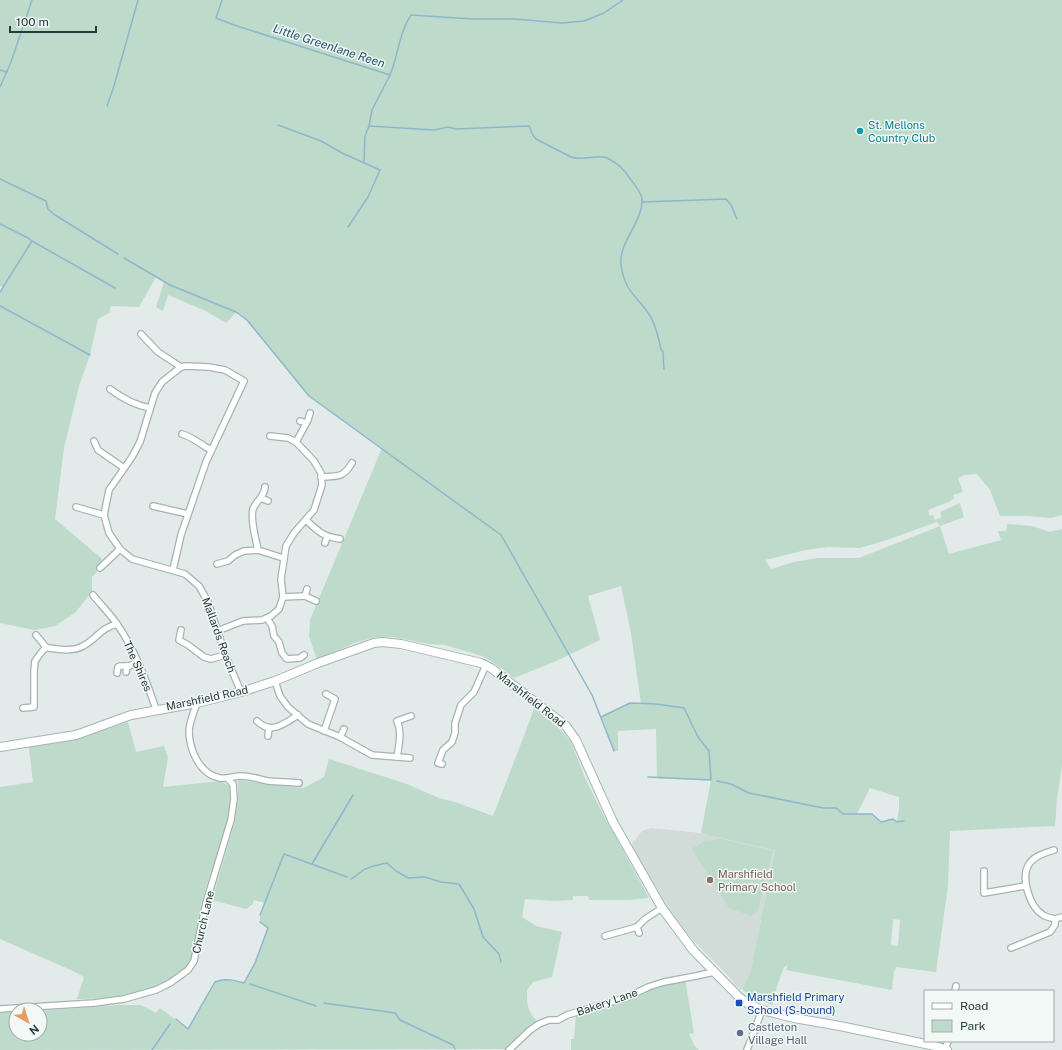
<svg xmlns="http://www.w3.org/2000/svg" width="1062" height="1050" font-family="'Public Sans',sans-serif">
  <style>
    .built { fill: #d1dbd8 }
    .green { fill: #bddaca; fill-rule: evenodd }
    .lines { fill: none; stroke-linecap: round; stroke-linejoin: round }
    .stream { stroke: #8fb7cc; stroke-width: 1.5 }
    .street-casing { stroke: #a5b3b1; stroke-width: 8 }
    .secondary-casing { stroke: #a2b6b2; stroke-width: 10 }
    .street { stroke: #fff; stroke-width: 5.5 }
    .secondary { stroke: #fff; stroke-width: 8 }
    .culture-dot { fill: #0f9aa8; stroke: #f2f8f6; stroke-width: 1.5 }
    .education-dot { fill: #8d6e63; stroke: #f2f8f6; stroke-width: 1.5 }
    .transit-dot { fill: #1a4fb4; stroke: #f2f8f6; stroke-width: 1.5 }
    .service-dot { fill: #5c6f8a; stroke: #f2f8f6; stroke-width: 1.5 }
    .labels { text-anchor: middle; dominant-baseline: central; stroke-width: 3; stroke-linejoin: round; paint-order: stroke }
    .culture-label { font-size: 11px; fill: #0d838f; stroke: #f2f8f6; text-anchor: start }
    .street-label { font-size: 11px; fill: #243b39; stroke: #f2f8f6 }
    .education-label { font-size: 11px; fill: #785e54; stroke: #f2f8f6; text-anchor: start }
    .transit-label { font-size: 11px; fill: #164399; stroke: #f2f8f6; text-anchor: start }
    .service-label { font-size: 11px; fill: #4e5e75; stroke: #f2f8f6; text-anchor: start }
    .water-label { font-size: 12px; font-style: italic; fill: #235572; stroke: #f2f8f6 }
  </style>
  <rect width="100%" height="100%" fill="#e2ebe9"/>
  <polygon class="built" points="651,828 701,833 775,849 751,970 741,990 734,984 734,982 692,939 670,911 631,845 642,831"/>
  <g class="green">
    <path d="M0 0H1062V515L1051 518 1028 516H1000L990 490 977 474 965 475 958 478 963 492 953 495 954 499 951 500V501L928 510 930 516 933 515 935 520 942 517 940 512 960 503 964 517 940 526 949 554 1001 540 998 531H1006L1007 524 1032 526 1050 532 1062 529V766L1057 799 1055 826 950 831 948 886 936 972 896 967 894 972 892 990 786 970 788 965 784 967 777 986 772 1005 749 995 742 989 751 970 775 850 701 833 711 780 657 778 656 729 618 731V751H614L601 717 630 703 641 704 631 633 621 586 588 596 600 640 554 662 514 678 494 663 482 656 445 645 429 644 394 637H376L357 642 317 659 309 637 310 620 382 448 309 396 247 320 236 312 226 323 206 311 168 295 163 311 156 307 164 282 156 277 139 307 111 306 109 313 98 319 90 355 79 386 64 448 55 519 102 559 100 568 92 577V591L76 612 55 626 35 630 0 623V292L3 287 0 286ZM937 522 940 526 859 558H817L794 562 771 569 765 560 806 550 828 547 860 548 890 539ZM870 788 899 797V809L897 821 893 819 881 822 872 814H857ZM893 919 900 920 898 946 891 945Z"/>
    <path d="M534 708 562 731 572 744 585 778 604 816 649 898 628 900H589L588 896H573V900L555 901 525 899 522 917 536 926 562 932 552 977 533 982 527 990C527 1005 527 1010 537 1021L522 1032 506 1049 0 1050V1013L16 1012V1034H40V1011L119 1005H141L156 1013 160 1008 188 1029 215 982C225 978 234 980 244 983L255 963 268 929 260 922V915L265 903 254 900 253 904 246 909 212 900 234 825 238 800V780L304 788 324 777 329 759 407 784 439 798 455 802 493 816 530 720Z"/>
    <path d="M128 722 136 752 164 746 168 758 163 787 221 781 229 786C235 823 212 863 203 898 196 922 200 957 179 975 157 994 105 999 77 999L84 977 73 971 0 939V787L33 782 29 747 77 739Z"/>
    <polygon points="707,839 708,841 721,839 773,851 757,912 752,916 729,908 692,849"/>
    <polygon points="685,979 694,1033 689,1034 694,1045 699,1050 571,1050 571,1039 574,1039 576,1015 653,987"/>
  </g>
  <g class="lines">
    <g class="stream">
      <path d="M222 0 216 18 234 25 390 75C398 56 399 33 411 15L473 19H515L562 23 584 21 604 13 623 0"/>
      <polyline points="0,70 7,72"/>
      <polyline points="0,87 11,62 32,0"/>
      <polyline points="107,106 114,86 138,0"/>
      <polyline points="278,125 321,141 344,154 380,170 368,197 348,227"/>
      <path d="M369 126 434 130 448 127 456 129 529 126 533 135 536 139 571 157C583 161 597 154 607 158 618 163 625 170 631 180 635 185 641 192 642 199 644 220 618 243 621 265 625 292 636 295 649 314 656 324 658 337 661 349L663 352 664 369"/>
      <polyline points="364,162 365,136 369,126 372,110 390,75"/>
      <polyline points="0,179 46,201 48,209 55,215 118,254"/>
      <polyline points="642,202 726,199 731,205 737,219"/>
      <polyline points="0,224 28,238 32,241 115,288"/>
      <polyline points="124,258 170,285 236,312 247,320 309,396 501,535 592,695 614,751"/>
      <polyline points="0,292 32,241"/>
      <polyline points="0,306 90,355"/>
      <polyline points="601,717 630,703 656,704 684,708 698,737 709,751 711,780 648,777"/>
      <polyline points="717,781 731,784 749,793 823,808 836,808 843,814 872,814 881,822 893,819 897,822 904,821"/>
      <polyline points="312,864 353,795"/>
      <path d="M351 879C355 877 358 874 362 871 369 866 379 865 387 863L396 871 408 878 425 877 441 882 459 884 474 909 483 937 499 954 501 962"/>
      <polyline points="260,915 284,854 347,877"/>
      <polyline points="250,984 316,1006"/>
      <polyline points="324,1003 395,1013 400,1020 453,1045 455,1049"/>
      <path d="M176 1019 188 1029 215 982C225 978 234 980 244 983L255 963 268 928 260 922"/>
      <polyline points="152,1050 170,1024"/>
    </g>
    <g class="street-casing">
      <g id="street">
        <polyline points="141,334 158,352 181,367"/>
        <path d="M110 389C123 399 134 405 150 408"/>
        <polyline points="300,421 306,423"/>
        <path d="M182 434C193 437 201 445 211 450"/>
        <polyline points="270,436 288,438 296,442"/>
        <polyline points="94,441 98,450 124,468"/>
        <path d="M321 477C338 476 343 478 352 463"/>
        <polyline points="261,498 268,501"/>
        <polyline points="153,506 188,514"/>
        <polyline points="76,507 104,515"/>
        <path d="M306 520C319 532 322 536 340 539"/>
        <polyline points="325,543 327,537"/>
        <path d="M258 550C256 540 250 519 253 509 256 501 265 496 265 487"/>
        <polyline points="217,564 228,561 235,555 244,551 258,550 283,558"/>
        <polyline points="100,568 120,549"/>
        <polyline points="173,570 181,535 206,462 244,381 225,370 209,367 186,366 181,367 162,382 155,393 140,442 132,457 109,490 104,515 109,533 120,549 132,559 185,574 199,586 208,602 226,657 241,692"/>
        <path d="M93 595C101 605 110 614 117 624 135 650 146 680 156 709"/>
        <polyline points="305,596 307,589"/>
        <polyline points="283,597 305,596 316,601"/>
        <polyline points="267,618 272,626 274,636 279,642 282,653 287,659 300,658 304,655"/>
        <polyline points="181,630 179,640 188,645 204,657 211,659 225,655"/>
        <polyline points="217,631 243,621 262,620 271,616 279,609 283,597 281,579 286,546 294,533 314,510 322,485 321,473 314,461 296,442 308,420 310,413"/>
        <path d="M36 635 46 647 48 648C60 649 73 652 83 646 97 639 100 628 117 624"/>
        <polyline points="126,672 127,666"/>
        <polyline points="117,673 118,667 120,666 129,666 138,662"/>
        <polyline points="275,681 280,696 288,707 308,724 340,737 372,755 410,758"/>
        <path d="M197 703C194 711 190 721 189 730 189 749 199 774 220 778 227 779 234 776 241 776 250 776 259 779 268 781 279 782 289 782 299 783"/>
        <polyline points="23,708 34,707 34,671 35,661 40,654 46,647"/>
        <path d="M257 721C271 735 284 724 298 715"/>
        <polyline points="324,731 335,699 326,694"/>
        <polyline points="268,736 269,728"/>
        <polyline points="340,737 344,729"/>
        <path d="M397 757C399 745 402 732 397 721L411 716"/>
        <polyline points="442,764 438,763 443,750 452,742 455,733 455,723 461,705 474,692 486,665"/>
        <path d="M1054 850C1045 853 1034 856 1029 864 1020 878 1030 907 1043 915 1046 917 1051 918 1055 919"/>
        <polyline points="984,871 984,893 1025,886"/>
        <polyline points="637,927 639,933"/>
        <polyline points="605,936 637,927 645,919 662,908"/>
        <polyline points="1011,948 1050,932 1055,925 1055,919 1062,917"/>
        <polyline points="955,991 956,986"/>
        <polyline points="0,1009 94,1003 124,999 156,990 170,983 188,970 194,961 206,903 231,820 234,799 233,784 228,779"/>
        <polyline points="945,1049 948,1041"/>
        <polyline points="509,1050 529,1031 539,1024 549,1020 558,1020 567,1015 628,997 648,987 664,982 696,976 714,972"/>
        <polyline points="747,1050 762,1010"/>
      </g>
    </g>
    <g class="secondary-casing">
      <polyline id="secondary" points="0,747 76,735 131,715 197,703 241,692 275,681 318,663 374,643 382,642 401,644 481,663 491,668 566,726 576,740 613,822 662,908 693,950 738,996 748,1004 762,1010 794,1018 840,1026 935,1046 947,1050"/>
    </g>
    <use href="#street" class="street"/>
    <use href="#secondary" class="secondary"/>
  </g>
  <circle class="culture-dot" cx="860" cy="131" r="4"/>
  <circle class="education-dot" cx="710" cy="880" r="4"/>
  <rect class="transit-dot" x="735" y="999" width="8" height="8" rx="2"/>
  <circle class="service-dot" cx="740" cy="1033" r="4"/>
  <g class="labels">
    <g class="culture-label">
      <text x="868" y="125">St. Mellons<tspan x="868" dy="13">Country Club</tspan></text>
    </g>
    <g class="street-label">
      <text transform="translate(219 635) rotate(70)">Mallards Reach</text>
      <text transform="translate(138 666) rotate(66)">The Shires</text>
      <text transform="translate(207 698) rotate(-12)">Marshfield Road</text>
      <text transform="translate(531 699) rotate(38)">Marshfield Road</text>
      <text transform="translate(203 922) rotate(-77)">Church Lane</text>
      <text transform="translate(607 1002) rotate(-19)">Bakery Lane</text>
    </g>
    <g class="education-label">
      <text x="718" y="874">Marshfield<tspan x="718" dy="13">Primary School</tspan></text>
    </g>
    <g class="transit-label">
      <text x="747" y="997">Marshfield Primary<tspan x="747" dy="13">School (S-bound)</tspan></text>
    </g>
    <g class="service-label">
      <text x="748" y="1027">Castleton<tspan x="748" dy="13">Village Hall</tspan></text>
    </g>
    <g class="water-label">
      <text transform="translate(329 46) rotate(18)">Little Greenlane Reen</text>
    </g>
  </g>
  <rect x="924" y="990" width="130" height="52" fill="#f2f8f6" stroke="#a0acaa"/>
  <rect x="932" y="1003" width="20" height="6" fill="#ffffff" stroke="#a0acaa"/>
  <text x="960" y="1010" font-size="12" fill="#243b39">Road</text>
  <rect x="932" y="1020" width="20" height="12" fill="#bddaca" stroke="#a0acaa"/>
  <text x="960" y="1030" font-size="12" fill="#243b39">Park</text>
  <g transform="translate(28 1022) rotate(141)"><circle r="19" fill="#f2f8f6" stroke="#a0acaa"/>
  <path d="M0-3L7 15L0 10L-7 15Z" fill="#e69d65"/>
  <text y="-6" font-size="11" font-weight="bold" text-anchor="middle" fill="#243b39">N</text>
  </g>
  <path d="M10 26v6h86v-6" fill="none" stroke="#243b39" stroke-width="2"/>
  <text x="16" y="26" font-size="12" fill="#243b39" stroke="#f2f8f6" stroke-width="3" paint-order="stroke">100 m</text>
</svg>
